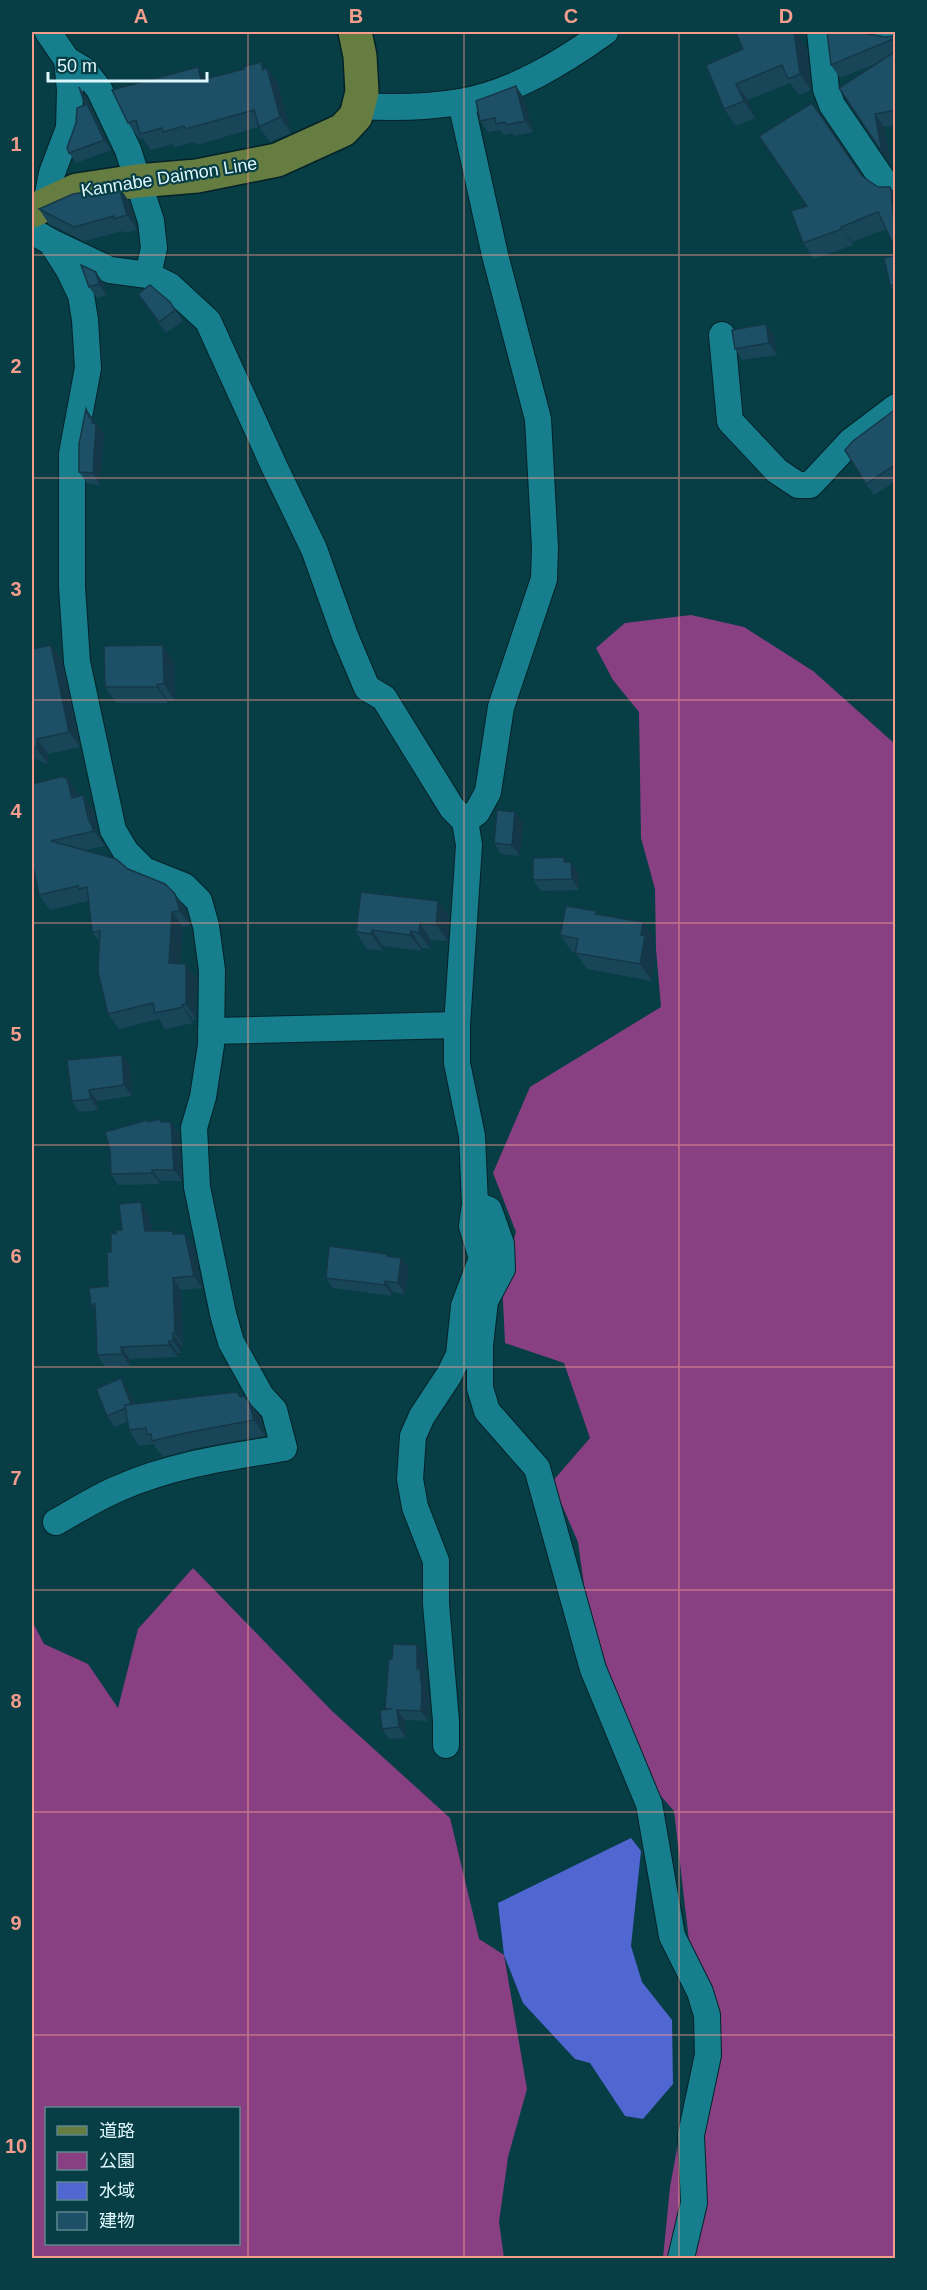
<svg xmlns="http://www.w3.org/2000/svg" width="927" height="2290" font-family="Helvetica,'Noto Sans JP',sans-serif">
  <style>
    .green { fill: #894083; fill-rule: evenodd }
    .water { fill: #5066d0 }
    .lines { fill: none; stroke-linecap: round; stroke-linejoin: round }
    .street-casing { stroke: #042227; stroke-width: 28 }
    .primary-casing { stroke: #042227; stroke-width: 36 }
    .street { stroke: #177e8e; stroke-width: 26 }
    .primary { stroke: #667d42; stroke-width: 33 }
    .wall { fill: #194559 }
    .shaded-wall { fill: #143848 }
    .building { fill: #1d5067; stroke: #143848; stroke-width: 1.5 }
    .grid { fill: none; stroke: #f49d8d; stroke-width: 1.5; stroke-opacity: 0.55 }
    .labels { text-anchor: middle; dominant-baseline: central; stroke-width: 4.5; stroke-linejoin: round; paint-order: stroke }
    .street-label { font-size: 18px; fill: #def7fc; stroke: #073d45 }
    .neatline { fill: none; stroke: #f49d8d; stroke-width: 2 }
    .grid-label { font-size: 20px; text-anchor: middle; font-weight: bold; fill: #f49d8d }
  </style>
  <rect width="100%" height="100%" fill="#073d45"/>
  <g class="green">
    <polygon points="691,615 744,627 813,671 895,744 895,2258 663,2258 670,2187 681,2127 714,2082 721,2015 689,1941 674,1811 653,1787 594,1657 578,1542 552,1482 590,1438 564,1363 505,1343 502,1280 516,1232 493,1173 530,1087 661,1007 656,949 655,889 641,838 639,712 613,680 596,648 625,623"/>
    <path d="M193 1568 332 1711 450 1818 479 1939 504 1955 527 2089 508 2157 499 2222 504 2258H32V1621L44 1644 88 1664 118 1708 138 1629ZM46 2108H238V2244H46Z"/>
  </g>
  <polygon class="water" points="631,1838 641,1851 631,1946 642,1982 672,2020 673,2084 643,2119 625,2116 590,2063 575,2059 523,2003 504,1955 498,1903"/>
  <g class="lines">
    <g class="street-casing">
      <g id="street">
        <polyline points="820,32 826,89 832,105 885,183 896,189"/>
        <polyline points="874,32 896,35"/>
        <polyline points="67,60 84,70 99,89 128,150 151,221 154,248 148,275"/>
        <path d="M359 106C391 108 428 107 460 102 513 93 563 62 605 32"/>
        <polyline points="46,204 52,173 69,128 70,90 67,60 48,32"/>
        <path d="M32 231 51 242 69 270 81 295 85 320 88 368 72 454V587L77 662 113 830 126 852 144 870 184 886 199 901 206 926 212 970 211 1045 203 1097 194 1128 197 1187 223 1314 231 1342 261 1396 274 1410 284 1448C227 1457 171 1465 117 1489 96 1498 76 1511 56 1522"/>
        <polyline points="51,242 110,270 148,275 170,286 208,321 274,466 314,549 345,636 367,688 384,698 452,808 465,821"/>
        <polyline points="722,335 730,421 777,471 798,485 810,485 851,441 896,407"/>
        <polyline points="211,1031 457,1025"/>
        <polyline points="475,1204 489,1210 501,1244 502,1269 485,1301 480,1345 480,1388 487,1411 537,1468 593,1669 649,1804 672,1936 700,1992 707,2015 708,2055 691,2135 694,2203 681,2258"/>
        <polyline points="446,1745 446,1721 436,1604 436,1561 415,1507 410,1479 413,1436 422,1416 449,1375 459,1355 464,1306 482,1258 472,1226 475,1204 472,1136 457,1063 457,1025 469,845 465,821 477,812 488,792 501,707 544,579 545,548 538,419 495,255 461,102"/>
      </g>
    </g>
    <g class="primary-casing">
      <polyline id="primary" points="32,211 77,190 137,181 197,176 277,160 343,130 356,116 362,92 360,56 355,32"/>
    </g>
    <use href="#street" class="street"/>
    <use href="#primary" class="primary"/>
  </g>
  <g class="wall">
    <polygon points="862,33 885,37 892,36 896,33 896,125 884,127 891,165 839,88 878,63 840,78 831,65"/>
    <polygon points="802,40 807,50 811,90 799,95 790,83 748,100 755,118 736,126 724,109 706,65"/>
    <polygon points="267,68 278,84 291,133 270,142 259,127 197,145 195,142 174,147 172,144 151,150 142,138 139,139 128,123 206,79"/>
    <polygon points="86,97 111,150 76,163 69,153 85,105"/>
    <polygon points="524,98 533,132 514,136 512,133 504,135 500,130 488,132 480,121"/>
    <polygon points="863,177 878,187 896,195 896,249 886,229 852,242 853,245 814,259 803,243 807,206"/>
    <polygon points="129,201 137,230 124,233 123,231 84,241 49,224 39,209"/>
    <polygon points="896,255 896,294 890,286"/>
    <polygon points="81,265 104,284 106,295 97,298 89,287"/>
    <polygon points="138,294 170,302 183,321 166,333"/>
    <polygon points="774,335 777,355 742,360 735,349"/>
    <polygon points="86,409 104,435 100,485 87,483 79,472"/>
    <polygon points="896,409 896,481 874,495 866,484"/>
    <polygon points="51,645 62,660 80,747 48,754 48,764 32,758 32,649"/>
    <polygon points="174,661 175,701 168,701 168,703 116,703 105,687"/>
    <polygon points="64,776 65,778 67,778 78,793 79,796 93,810 98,833 105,846 85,850 128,869 175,894 186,909 190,926 183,927 180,964 186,964 197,979 196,1019 193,1020 193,1023 165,1029 159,1019 119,1029 108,1014 100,942 92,932 89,903 88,901 50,910 39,895"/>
    <polygon points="523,823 520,856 501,854 494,843"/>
    <polygon points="568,862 571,862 579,873 579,890 541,891 533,880"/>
    <polygon points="438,901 449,917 448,941 431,940 430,949 422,948 422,951 383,946 383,951 367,949 356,932"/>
    <polygon points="599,915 655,939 653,948 656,952 652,981 587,969 575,952 572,952 560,935"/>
    <polygon points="130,1066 132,1096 97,1101 98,1110 79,1112 72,1101"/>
    <polygon points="160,1119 162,1122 171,1122 179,1134 182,1181 160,1181 160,1184 118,1185 111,1174 149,1122"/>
    <polygon points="141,1202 149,1215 152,1231 175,1234 194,1246 202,1288 181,1290 183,1345 181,1345 181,1353 178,1353 178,1357 130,1359 130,1366 105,1367 97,1355 95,1310 91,1305 108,1286 111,1252 116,1234 122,1230"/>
    <polygon points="401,1258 409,1268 405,1294 393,1292 392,1296 333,1288 326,1278"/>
    <polygon points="128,1390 134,1404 240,1397 249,1402 260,1417 265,1436 196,1448 163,1457 153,1444 139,1446 129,1430 127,1422 115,1427 107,1416"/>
    <polygon points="425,1655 425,1675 427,1679 429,1701 428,1721 405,1720 406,1738 389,1739 382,1729 386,1710 392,1659"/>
  </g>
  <g class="shaded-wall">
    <polygon points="794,32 797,32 802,40 807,50 811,90 800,74"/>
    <polygon points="261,62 268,72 267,68 278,84 291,133 280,117"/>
    <polygon points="198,67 209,83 201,80"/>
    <polygon points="736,84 748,100 755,118 744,101"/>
    <polygon points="516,86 524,98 533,132 525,121"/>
    <polygon points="79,87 86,97 111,150 104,140"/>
    <polygon points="875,114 884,127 891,165 882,152"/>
    <polygon points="119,187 129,201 137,230 127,215"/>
    <polygon points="890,187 896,195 896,241"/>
    <polygon points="841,227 852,242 853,245 842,229"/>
    <polygon points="96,272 104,284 106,295 99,284"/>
    <polygon points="766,324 774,335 777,355 769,343"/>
    <polygon points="86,409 104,435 100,485 93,473 89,417"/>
    <polygon points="51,645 62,660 80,747 69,732"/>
    <polygon points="163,645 174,661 175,701 164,684"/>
    <polygon points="157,684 168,701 168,703 157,687"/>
    <polygon points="37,739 48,754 48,764 37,749"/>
    <polygon points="64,776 68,782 67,778 78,793 83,813 72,798"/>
    <polygon points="83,795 93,810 98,833 105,846 94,831 88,818"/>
    <polygon points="515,812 523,823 520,856 512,845"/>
    <polygon points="564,857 571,867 571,862 579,873 579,890 572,879 564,862"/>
    <polygon points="175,894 186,909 190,926 180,911"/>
    <polygon points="438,901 449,917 448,941 436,925"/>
    <polygon points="172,912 183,927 179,978 169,963"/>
    <polygon points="643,922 655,939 653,948 656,952 652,981 640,964 641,935"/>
    <polygon points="420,923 431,940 430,949 419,933"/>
    <polygon points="372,930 383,946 383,951 371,934"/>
    <polygon points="411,931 422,948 422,951 410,935"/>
    <polygon points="186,964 197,979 196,1019 186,1004"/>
    <polygon points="182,1005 193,1020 193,1023 183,1007"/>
    <polygon points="122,1055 130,1066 132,1096 124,1085"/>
    <polygon points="89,1090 97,1101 98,1110 91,1099"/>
    <polygon points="171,1122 179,1134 182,1181 174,1170"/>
    <polygon points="152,1170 160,1181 160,1184 152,1173"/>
    <polygon points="141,1202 149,1215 154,1243 145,1231"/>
    <polygon points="185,1234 194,1246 202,1288 194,1276"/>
    <polygon points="401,1258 409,1268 405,1294 398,1283"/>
    <polygon points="173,1278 181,1290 183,1345 175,1333"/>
    <polygon points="385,1281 393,1292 392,1296 385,1285"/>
    <polygon points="173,1333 181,1345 181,1353 173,1341"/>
    <polygon points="169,1341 178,1353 178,1357 169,1345"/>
    <polygon points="121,1347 130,1359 130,1366 122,1354"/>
    <polygon points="121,1378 128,1390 140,1416 132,1405"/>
    <polygon points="249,1402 260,1417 265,1436 254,1420"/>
    <polygon points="417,1645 425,1655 425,1675 427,1679 429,1701 428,1721 421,1711 417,1669"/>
    <polygon points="397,1710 405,1720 406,1738 399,1727"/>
  </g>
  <g class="building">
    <polygon points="739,32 767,32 767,33 770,32 794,32 800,74 788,79 782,65 736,84 744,101 724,109 706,65 743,49 736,33"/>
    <polygon points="827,32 858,32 862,33 885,37 892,36 896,33 896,44 893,39 831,65"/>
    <polygon points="896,51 896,110 875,114 882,152 839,88"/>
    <polygon points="261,62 263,70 267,68 280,117 259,127 254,110 186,129 184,126 163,132 162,128 140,134 136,120 128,123 112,90 198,67 201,80 244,69 243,67"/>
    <polygon points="516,86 525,121 506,125 505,122 496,124 495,118 480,121 476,101"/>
    <polygon points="79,87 104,140 69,153 67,148 76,123 77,108 85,105"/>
    <polygon points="812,103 862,176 878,187 890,187 891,190 896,246 894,246 878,212 841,227 842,229 803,243 791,211 807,206 759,136"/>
    <polygon points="119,187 127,215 114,219 114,216 74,227 39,209 73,194"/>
    <polygon points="896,255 896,285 890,286 884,258"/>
    <polygon points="81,265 96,272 99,284 89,287"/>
    <polygon points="150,285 170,302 175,310 159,322 138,294"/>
    <polygon points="766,324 769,343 735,349 732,330"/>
    <polygon points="86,409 89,417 92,418 92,423 96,424 93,473 79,472 79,444"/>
    <polygon points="896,409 896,464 866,484 845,450 853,441"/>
    <polygon points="51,645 69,732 37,739 37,749 32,746 32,649"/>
    <polygon points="163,645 164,684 157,684 157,687 105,687 104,646"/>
    <polygon points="64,776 64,778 67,778 72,798 83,795 88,818 94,831 51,841 116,859 128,869 165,884 175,894 180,911 172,912 169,963 186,964 186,1004 182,1005 183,1007 155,1013 153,1003 108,1014 98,972 100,931 92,932 87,887 79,889 78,886 39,895 32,861 32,784"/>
    <polygon points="497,810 515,812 512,845 494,843"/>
    <polygon points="564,857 564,862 571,862 572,879 533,880 533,858"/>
    <polygon points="361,892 438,901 436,925 420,923 419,933 411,931 410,935 372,930 371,934 356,932"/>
    <polygon points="566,906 596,911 596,914 643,922 641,935 645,936 640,964 575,953 578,939 560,935"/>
    <polygon points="122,1055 124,1085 89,1090 91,1099 72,1101 67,1060"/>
    <polygon points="160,1119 161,1122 171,1122 174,1170 152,1170 152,1173 111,1174 110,1150 105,1132 147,1120 148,1122"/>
    <polygon points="141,1202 145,1231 173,1231 173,1234 185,1234 194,1276 173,1278 175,1333 173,1333 173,1341 169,1341 169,1345 121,1347 122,1354 97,1355 95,1304 91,1305 89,1288 108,1286 107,1252 111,1252 111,1233 116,1234 116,1230 122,1230 119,1204"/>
    <polygon points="329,1246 387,1254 387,1256 401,1258 398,1283 385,1281 385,1285 326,1278"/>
    <polygon points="121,1378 131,1404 125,1405 126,1408 107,1416 96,1389"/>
    <polygon points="237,1392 240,1397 244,1396 249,1402 254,1420 185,1433 152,1441 151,1434 147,1435 146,1428 129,1430 125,1405"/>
    <polygon points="393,1644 417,1645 417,1669 420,1669 422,1691 421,1711 397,1710 399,1727 382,1729 380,1710 392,1709 385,1709 389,1659 392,1659"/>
  </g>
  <path class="grid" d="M248 32V2258M464 32V2258M679 32V2258M32 255H896M32 478H896M32 700H896M32 923H896M32 1145H896M32 1367H896M32 1590H896M32 1812H896M32 2035H896"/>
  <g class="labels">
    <g class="street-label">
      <text transform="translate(169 177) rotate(-9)">Kannabe Daimon Line</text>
    </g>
  </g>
  <rect width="927" height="2290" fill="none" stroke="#073d45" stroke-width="66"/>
  <rect x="45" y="2107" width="195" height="138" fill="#073d45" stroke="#5d878e" stroke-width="1.5"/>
  <rect x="57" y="2126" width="30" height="9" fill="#667d42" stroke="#5d878e" stroke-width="1.5"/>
  <text x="99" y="2137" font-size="18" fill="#def7fc">道路</text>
  <rect x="57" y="2152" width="30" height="18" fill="#894083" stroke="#5d878e" stroke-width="1.5"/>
  <text x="99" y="2167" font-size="18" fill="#def7fc">公園</text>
  <rect x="57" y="2182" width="30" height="18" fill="#5066d0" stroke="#5d878e" stroke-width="1.5"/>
  <text x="99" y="2197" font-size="18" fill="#def7fc">水域</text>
  <rect x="57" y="2212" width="30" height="18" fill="#1d5067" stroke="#5d878e" stroke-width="1.5"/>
  <text x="99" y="2227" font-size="18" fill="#def7fc">建物</text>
  <path d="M48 72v9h159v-9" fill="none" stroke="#def7fc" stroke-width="3"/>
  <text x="57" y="72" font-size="18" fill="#def7fc" stroke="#073d45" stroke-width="4.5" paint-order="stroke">50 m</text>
  <rect x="33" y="33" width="861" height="2224" class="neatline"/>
  <g class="grid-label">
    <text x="141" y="23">A</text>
    <text x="356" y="23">B</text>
    <text x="571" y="23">C</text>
    <text x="786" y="23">D</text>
    <text x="16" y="151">1</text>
    <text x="16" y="373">2</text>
    <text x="16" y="596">3</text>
    <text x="16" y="818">4</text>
    <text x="16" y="1041">5</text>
    <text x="16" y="1263">6</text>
    <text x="16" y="1485">7</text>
    <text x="16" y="1708">8</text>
    <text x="16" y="1930">9</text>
    <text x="16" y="2153">10</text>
  </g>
</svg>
